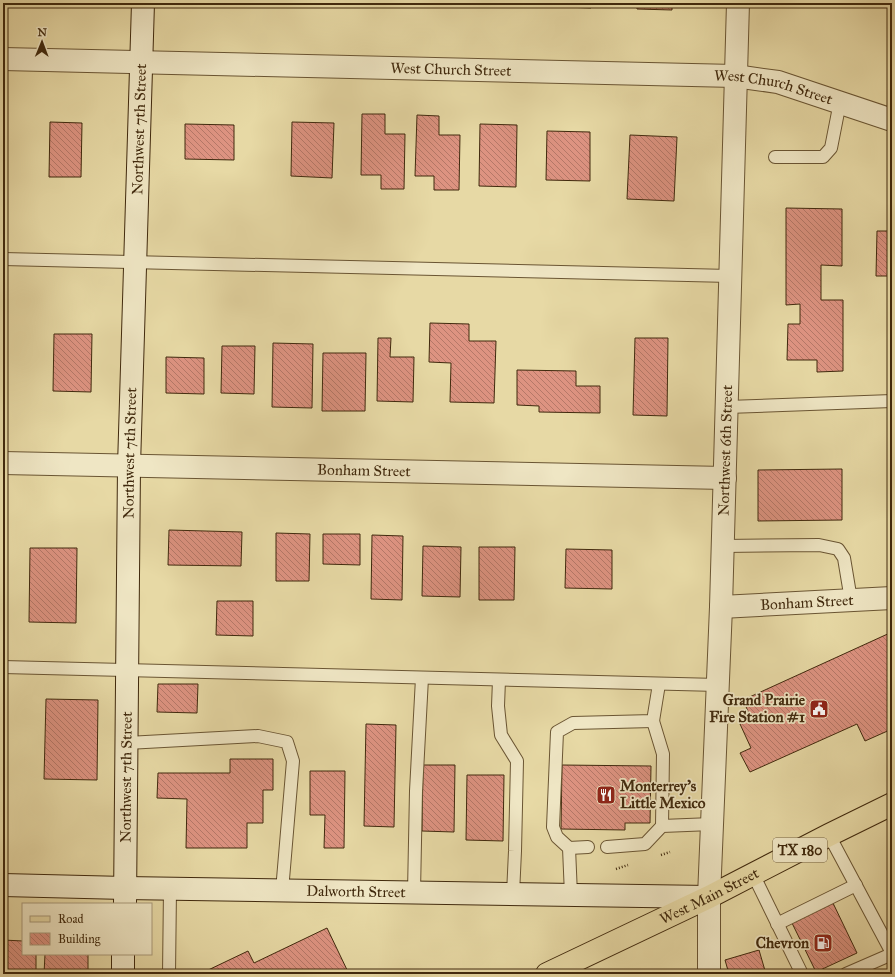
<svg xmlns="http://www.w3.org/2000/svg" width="895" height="977" font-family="'IM FELL Great Primer',serif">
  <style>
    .building { fill: url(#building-back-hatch); stroke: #40290d }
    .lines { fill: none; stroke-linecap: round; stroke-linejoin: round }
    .lane-casing { stroke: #6a5533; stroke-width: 14 }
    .street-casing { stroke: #6a5533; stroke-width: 24 }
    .secondary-casing { stroke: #40290d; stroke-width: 24 }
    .primary-casing { stroke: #40290d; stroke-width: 24 }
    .path { stroke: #40290d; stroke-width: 2.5; stroke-dasharray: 1 2; stroke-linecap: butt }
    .lane { stroke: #efe6c4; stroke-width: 12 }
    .street { stroke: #efe6c4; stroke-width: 22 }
    .secondary { stroke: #efe6c4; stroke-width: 22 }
    .primary { stroke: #e7d9a5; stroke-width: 22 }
    .labels { text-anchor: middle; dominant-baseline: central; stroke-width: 3.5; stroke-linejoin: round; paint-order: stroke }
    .shield { fill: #efe6c4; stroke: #746244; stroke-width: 1 }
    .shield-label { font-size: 14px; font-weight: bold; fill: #40290d }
    .street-label { font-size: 15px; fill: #40290d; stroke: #efe6c4 }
    .poi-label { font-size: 15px; font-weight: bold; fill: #40290d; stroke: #efe6c4; text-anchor: end }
  </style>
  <defs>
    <pattern id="building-back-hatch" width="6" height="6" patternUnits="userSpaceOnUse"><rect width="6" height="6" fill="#dd9381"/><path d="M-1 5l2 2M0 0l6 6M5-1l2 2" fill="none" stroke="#b57868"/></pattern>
  </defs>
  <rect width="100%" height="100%" fill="#e7d9a5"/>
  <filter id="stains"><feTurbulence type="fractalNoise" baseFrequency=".005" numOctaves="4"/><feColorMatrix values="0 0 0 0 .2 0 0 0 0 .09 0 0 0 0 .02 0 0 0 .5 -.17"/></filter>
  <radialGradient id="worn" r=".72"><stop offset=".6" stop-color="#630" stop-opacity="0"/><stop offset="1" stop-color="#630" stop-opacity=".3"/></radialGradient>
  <g class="building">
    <polygon points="564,3 591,3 591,8 564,7"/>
    <polygon points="637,3 672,3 672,10 637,9"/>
    <polygon points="362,114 385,114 385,134 405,134 404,189 381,189 381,175 361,175"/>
    <polygon points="417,115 439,116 439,135 460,135 459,190 434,190 434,176 415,176"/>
    <polygon points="50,122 82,123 81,177 49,177"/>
    <polygon points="292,122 334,123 332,178 291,176"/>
    <polygon points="185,124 234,125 234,160 185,159"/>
    <polygon points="480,124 517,125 516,187 479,186"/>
    <polygon points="547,131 590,132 590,181 546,180"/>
    <polygon points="630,135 677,137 674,201 627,199"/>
    <polygon points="786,208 842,209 842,266 821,265 821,300 843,300 843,371 817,372 817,360 787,360 788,324 800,324 800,304 786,305"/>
    <polygon points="877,231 892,231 892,276 876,276"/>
    <polygon points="430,323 469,324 469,341 496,341 494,403 450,402 451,363 429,362"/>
    <polygon points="54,334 92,334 91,392 53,391"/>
    <polygon points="378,338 391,338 390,357 414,357 413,402 377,401"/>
    <polygon points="635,338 668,338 667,416 633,415"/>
    <polygon points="273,343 313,344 312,408 272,407"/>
    <polygon points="222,346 255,346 254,394 221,393"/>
    <polygon points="323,353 366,353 365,411 322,411"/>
    <polygon points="166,357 204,358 204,394 166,393"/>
    <polygon points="517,370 576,371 576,386 600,386 600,413 539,412 539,406 517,405"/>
    <polygon points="842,469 842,520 758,521 758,470"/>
    <polygon points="169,530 242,532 241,566 168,565"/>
    <polygon points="276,533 310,534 309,581 276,581"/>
    <polygon points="323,534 360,534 360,565 323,564"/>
    <polygon points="372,535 403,536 402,600 371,599"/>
    <polygon points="423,546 461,547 460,597 422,596"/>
    <polygon points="479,547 515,547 514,600 479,600"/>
    <polygon points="30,548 77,548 76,623 29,622"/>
    <polygon points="566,549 612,550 612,589 565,588"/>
    <polygon points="217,601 253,601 253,636 216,635"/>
    <polygon points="892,632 892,729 865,741 857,724 750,772 740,753 751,748 740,724 751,718 743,700"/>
    <polygon points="158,684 198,684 197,713 157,712"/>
    <polygon points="46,699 98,700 97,780 44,779"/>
    <polygon points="366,724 396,725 394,827 364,826"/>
    <polygon points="230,759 273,759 273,790 263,790 263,823 247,823 247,848 186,848 187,799 157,798 158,773 230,773"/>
    <polygon points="423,765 455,765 454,832 422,831"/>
    <polygon points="562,765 651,766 650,823 625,823 625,830 561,829"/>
    <polygon points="310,771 345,771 344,848 324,848 325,815 310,815"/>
    <polygon points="467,775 504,775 503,841 466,840"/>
    <polygon points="832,901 857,953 816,972 791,921"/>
    <polygon points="327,928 349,974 204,974 204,972 248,951 254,963"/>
    <polygon points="3,940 23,941 23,954 36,954 36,974 3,974"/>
    <polygon points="759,950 766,974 729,974 725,960"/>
    <polygon points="45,954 88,954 88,974 44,974"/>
  </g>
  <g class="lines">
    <g class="lane-casing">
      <g id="lane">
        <polyline points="775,157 823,157 831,148 840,102"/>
        <polyline points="3,259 730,276"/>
        <polyline points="727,407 892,401"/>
        <polyline points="723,546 819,545 838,549 844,558 851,600"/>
        <polyline points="3,667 718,685"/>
        <polyline points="499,680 498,706 501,735 517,761 515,851 513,894"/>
        <polyline points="653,721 663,754 662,826"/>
        <polyline points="127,743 258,736 287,742 293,761 282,891"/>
        <polyline points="829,835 892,953"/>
        <polyline points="607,847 645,844 662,826 712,824"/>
        <polyline points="569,848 588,847"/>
        <polyline points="753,874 802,974"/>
        <polyline points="414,892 416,791 422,678"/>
        <polyline points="571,895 569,848 557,837 553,827 557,732 573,723 653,721 659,684"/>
        <polyline points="777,924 856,885"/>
        <polyline points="169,974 170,889"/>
        <polyline points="846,974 892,954"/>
      </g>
    </g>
    <g class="street-casing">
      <g id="street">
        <path id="s1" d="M3 59 735 76 778 82 892 120"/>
        <path id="s2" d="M3 463 725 478"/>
        <path id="s3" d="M721 607 892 598"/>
        <path id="s4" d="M709 974V897L721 607 738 3"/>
      </g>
    </g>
    <g class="secondary-casing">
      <g id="secondary">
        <path id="s5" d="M3 885 125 888 709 897"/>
        <path id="s6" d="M125 904 129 466 143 3"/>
        <polyline points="123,974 123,954"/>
      </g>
    </g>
    <g class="primary-casing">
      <g id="primary">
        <path id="s7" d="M547 974 709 897 829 835 892 804"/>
      </g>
    </g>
    <g class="path">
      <polyline points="661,855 670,852"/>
      <polyline points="616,869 628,865"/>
    </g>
    <use href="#lane" class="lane"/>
    <use href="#street" class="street"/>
    <use href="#secondary" class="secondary"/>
    <use href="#primary" class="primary"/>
  </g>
  <defs>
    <g id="civic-square" transform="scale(1)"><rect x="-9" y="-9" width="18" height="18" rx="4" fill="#8f2418" stroke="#efe6c4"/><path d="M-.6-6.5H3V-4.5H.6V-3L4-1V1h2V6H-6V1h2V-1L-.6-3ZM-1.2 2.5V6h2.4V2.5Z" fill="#fff"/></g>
    <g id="restaurant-square" transform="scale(1)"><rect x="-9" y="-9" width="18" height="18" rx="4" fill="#8f2418" stroke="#efe6c4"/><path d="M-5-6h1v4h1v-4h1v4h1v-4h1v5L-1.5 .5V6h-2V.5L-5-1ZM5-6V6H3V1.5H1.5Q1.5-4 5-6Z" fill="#fff"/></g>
    <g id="fuel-square" transform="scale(1)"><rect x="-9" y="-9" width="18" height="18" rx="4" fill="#8f2418" stroke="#efe6c4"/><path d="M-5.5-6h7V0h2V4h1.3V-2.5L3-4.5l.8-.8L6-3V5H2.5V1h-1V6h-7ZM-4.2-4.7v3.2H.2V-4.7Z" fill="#fff"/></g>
  </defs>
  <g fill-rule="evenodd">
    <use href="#civic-square" x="819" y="709"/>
    <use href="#restaurant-square" x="606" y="795"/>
    <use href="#fuel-square" x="823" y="943"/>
  </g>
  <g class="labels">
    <rect class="shield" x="773" y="838" width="54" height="24" rx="3"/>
    <g class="shield-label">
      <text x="800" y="850">TX 180</text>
    </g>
    <g class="street-label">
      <text stroke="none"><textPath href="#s1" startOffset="448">West Church Street</textPath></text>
      <text stroke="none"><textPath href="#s1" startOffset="772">West Church Street</textPath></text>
      <text stroke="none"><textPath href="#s6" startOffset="775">Northwest 7th Street</textPath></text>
      <text stroke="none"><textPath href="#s4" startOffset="524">Northwest 6th Street</textPath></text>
      <text stroke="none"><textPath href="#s6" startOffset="451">Northwest 7th Street</textPath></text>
      <text stroke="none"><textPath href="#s2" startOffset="361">Bonham Street</textPath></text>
      <text stroke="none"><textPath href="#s3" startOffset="86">Bonham Street</textPath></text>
      <text stroke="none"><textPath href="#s6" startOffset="127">Northwest 7th Street</textPath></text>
      <text stroke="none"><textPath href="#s5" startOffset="353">Dalworth Street</textPath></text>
      <text stroke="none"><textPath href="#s7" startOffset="180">West Main Street</textPath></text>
    </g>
    <g class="poi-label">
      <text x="805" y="700">Grand Prairie<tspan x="805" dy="17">Fire Station #1</tspan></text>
      <text x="620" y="786" text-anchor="start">Monterrey's<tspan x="620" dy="17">Little Mexico</tspan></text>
      <text x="809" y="943">Chevron</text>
    </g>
  </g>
  <rect width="895" height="977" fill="none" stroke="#e7d9a5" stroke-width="16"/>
  <rect x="4" y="4" width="887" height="969" fill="none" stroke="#40290d" stroke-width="2"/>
  <rect x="8" y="8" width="879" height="961" fill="none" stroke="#40290d"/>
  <rect x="22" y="903" width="130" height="52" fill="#efe6c4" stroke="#a99a7b"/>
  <rect x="30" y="916" width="20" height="6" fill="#e7d9a5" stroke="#a99a7b"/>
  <text x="58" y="923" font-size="12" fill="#40290d">Road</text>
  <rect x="30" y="933" width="20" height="12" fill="url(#building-back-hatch)" stroke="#a99a7b"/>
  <text x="58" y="943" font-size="12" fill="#40290d">Building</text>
  <g transform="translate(42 42) rotate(1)" stroke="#efe6c4" stroke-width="3" paint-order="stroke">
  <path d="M0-3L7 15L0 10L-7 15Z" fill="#40290d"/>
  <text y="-6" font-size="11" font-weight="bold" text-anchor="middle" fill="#40290d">N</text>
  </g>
  <rect width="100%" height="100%" filter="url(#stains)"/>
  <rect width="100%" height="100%" fill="url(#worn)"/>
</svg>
